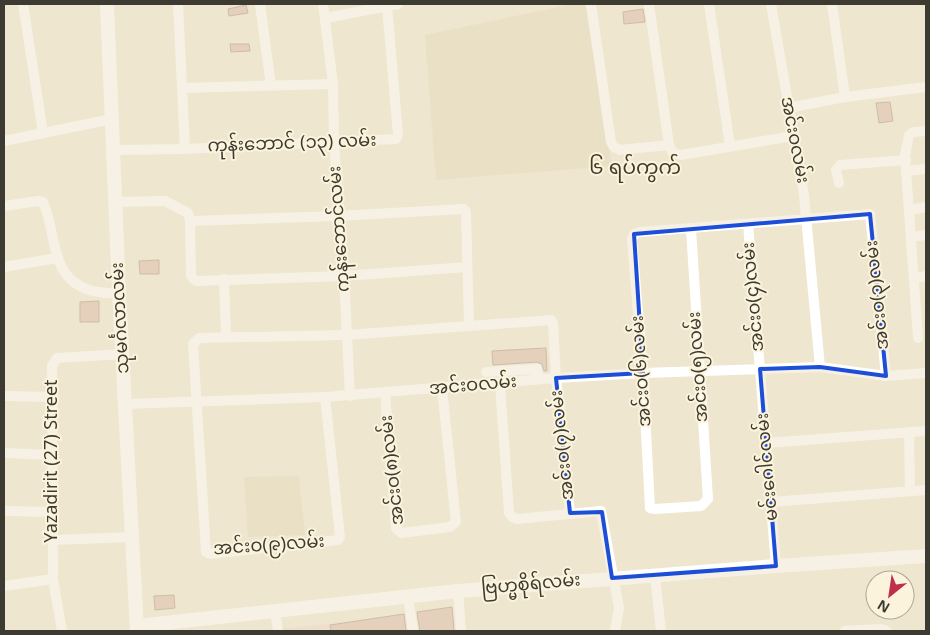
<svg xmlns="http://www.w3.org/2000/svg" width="930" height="635" font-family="Georgia,'Noto Sans Myanmar',serif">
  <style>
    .commercial { fill: #efd6cf }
    .built { fill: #e4d9bb }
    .building { fill: #dab6a4; stroke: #a28c80 }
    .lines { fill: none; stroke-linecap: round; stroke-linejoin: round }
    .minor { stroke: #fff; stroke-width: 10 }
    .major { stroke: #fff; stroke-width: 14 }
    .marked { fill: none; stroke: #1d4ed8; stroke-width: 4; stroke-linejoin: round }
    .labels { text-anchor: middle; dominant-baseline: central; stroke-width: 4; stroke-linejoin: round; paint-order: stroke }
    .street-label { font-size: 18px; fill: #3d3a31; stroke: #fbf3db }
    .quarter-label { font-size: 20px; fill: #413a27; stroke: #fbf3db }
  </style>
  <rect width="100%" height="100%" fill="#eee6ce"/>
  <polygon class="commercial" points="331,624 332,631 253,631"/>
  <g class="built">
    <polygon points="573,4 585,4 612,166 436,180 425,35"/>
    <polygon points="299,476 305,535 248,537 244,477"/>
  </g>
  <g class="building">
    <polygon points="246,5 248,13 229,16 228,9"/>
    <polygon points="643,9 645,22 624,24 623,12"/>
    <polygon points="230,44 249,44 250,51 231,52"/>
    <polygon points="890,102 893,121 879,123 876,103"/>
    <polygon points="159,260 159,274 140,274 139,261"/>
    <polygon points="99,301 99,322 80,322 80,302"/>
    <polygon points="546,348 547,371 544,371 542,364 537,362 493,365 492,351"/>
    <polygon points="174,595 175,608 155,610 154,596"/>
    <polygon points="452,607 454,631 420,631 417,612"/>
    <polygon points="404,614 406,631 331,631 330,625"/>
  </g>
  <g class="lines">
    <g class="minor">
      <polyline points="23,4 43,133"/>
      <polyline points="178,4 185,149"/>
      <polyline points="260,4 271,86"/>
      <polyline points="323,4 333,84 334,143 344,276 350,396"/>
      <polyline points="591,4 611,142 614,147 620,150 669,145 673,153 681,155 793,136"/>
      <polyline points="649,4 669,145"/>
      <polyline points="709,4 730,146"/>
      <polyline points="771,4 804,195 820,367"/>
      <polyline points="832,4 845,97"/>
      <polyline points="326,18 398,4"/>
      <polyline points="183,88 333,84"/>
      <polyline points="788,108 845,97 926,87"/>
      <polyline points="4,141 112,119"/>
      <polyline points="113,150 185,149 396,139 398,135 387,6"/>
      <polyline points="906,171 926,169"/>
      <polyline points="839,183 836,170 840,165 906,160"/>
      <polyline points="116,202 165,201 188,213 190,221 191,276 196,281 344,276 467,267"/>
      <path d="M4 206 38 201 43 202C57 233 49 277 89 290 98 293 110 293 119 294"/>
      <polyline points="910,210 926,207"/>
      <polyline points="190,221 338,216 464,209 466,212 469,325"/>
      <polyline points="748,224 776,566"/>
      <polyline points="691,229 708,499 701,506 655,509 650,508 643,373 632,240 634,234 640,232 870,214 886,376"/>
      <polyline points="911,237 926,235"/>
      <polyline points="4,267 57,258"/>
      <polyline points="914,278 926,276"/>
      <polyline points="224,279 226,337"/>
      <polyline points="918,338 905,156 909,135 914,132 926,131"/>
      <polyline points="486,372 537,369 539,379"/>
      <polyline points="500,384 509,513 512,517 517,519 601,511 619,608 615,631"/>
      <polyline points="385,393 396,528 401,533 450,527 456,522 442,388"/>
      <polyline points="4,396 53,397"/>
      <polyline points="325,397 340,537 338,540 210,554 206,552 193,344 199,338 346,335 551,320 553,323 556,378 570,513"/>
      <polyline points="125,404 325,397 556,378 643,373 820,367 886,376 926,373"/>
      <polyline points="909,433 910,491"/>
      <polyline points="766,443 926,431"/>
      <polyline points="4,453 54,455"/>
      <polyline points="771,502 926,490"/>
      <polyline points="4,511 53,512"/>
      <polyline points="53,540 132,537"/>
      <polyline points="655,575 661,631"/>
      <polyline points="4,586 53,579"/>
      <polyline points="458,591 461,631"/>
      <polyline points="408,596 413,631"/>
      <polyline points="275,611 278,631"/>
      <polyline points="62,631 53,579 52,366 57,358 123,354"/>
      <polyline points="845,631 881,629 887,631"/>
    </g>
    <g class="major">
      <polyline points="107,4 119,294 137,631"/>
      <polyline points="137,626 458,591 776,566 926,556"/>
    </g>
  </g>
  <path d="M0 0H930V635H0ZM870 214 886 376 820 367 760 369 776 566 612 578 602 512 570 513 556 378 643 373 634 234Z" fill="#eee6ce" fill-opacity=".55" fill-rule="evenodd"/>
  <path class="marked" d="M870 214 886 376 820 367 760 369 776 566 612 578 602 512 570 513 556 378 643 373 634 234Z"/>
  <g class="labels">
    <g class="street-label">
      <text transform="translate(794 140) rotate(79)">အင်းဝလမ်း</text>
      <text transform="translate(292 144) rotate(-2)">ကုန်းဘောင် (၁၃) လမ်း</text>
      <text transform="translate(340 229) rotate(-94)">ကုန်းဘောင်လမ်း</text>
      <text transform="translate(878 295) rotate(-96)">အင်းဝ(၃)လမ်း</text>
      <text transform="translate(754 297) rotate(-95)">အင်းဝ(၄)လမ်း</text>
      <text transform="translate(121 318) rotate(-93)">သုမင်္ဂလာလမ်း</text>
      <text transform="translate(699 367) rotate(-94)">အင်းဝ(၅)လမ်း</text>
      <text transform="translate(642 371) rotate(-94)">အင်းဝ(၆)လမ်း</text>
      <text transform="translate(473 386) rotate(-5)">အင်းဝလမ်း</text>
      <text transform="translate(563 445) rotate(-96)">အင်းဝ(၇)လမ်း</text>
      <text transform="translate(52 461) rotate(-90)">Yazadirit (27) Street</text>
      <text transform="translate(768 467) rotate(-95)">မင်းဂေါင်လမ်း</text>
      <text transform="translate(393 470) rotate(-96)">အင်းဝ(၈)လမ်း</text>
      <text transform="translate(269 546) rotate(-4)">အင်းဝ(၉)လမ်း</text>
      <text transform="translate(531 585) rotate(-5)">ဗြဟ္မစိုရ်လမ်း</text>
    </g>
    <g class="quarter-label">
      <text x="635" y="169">၆ ရပ်ကွက်</text>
    </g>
  </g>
  <rect width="930" height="635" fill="none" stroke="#3d3a31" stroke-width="10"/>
  <g transform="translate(890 595) rotate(210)"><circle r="24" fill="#fbf3db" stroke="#afa997"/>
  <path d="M0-4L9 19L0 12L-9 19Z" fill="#bf2e4c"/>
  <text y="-8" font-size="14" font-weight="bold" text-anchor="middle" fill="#3d3a31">N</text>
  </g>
</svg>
